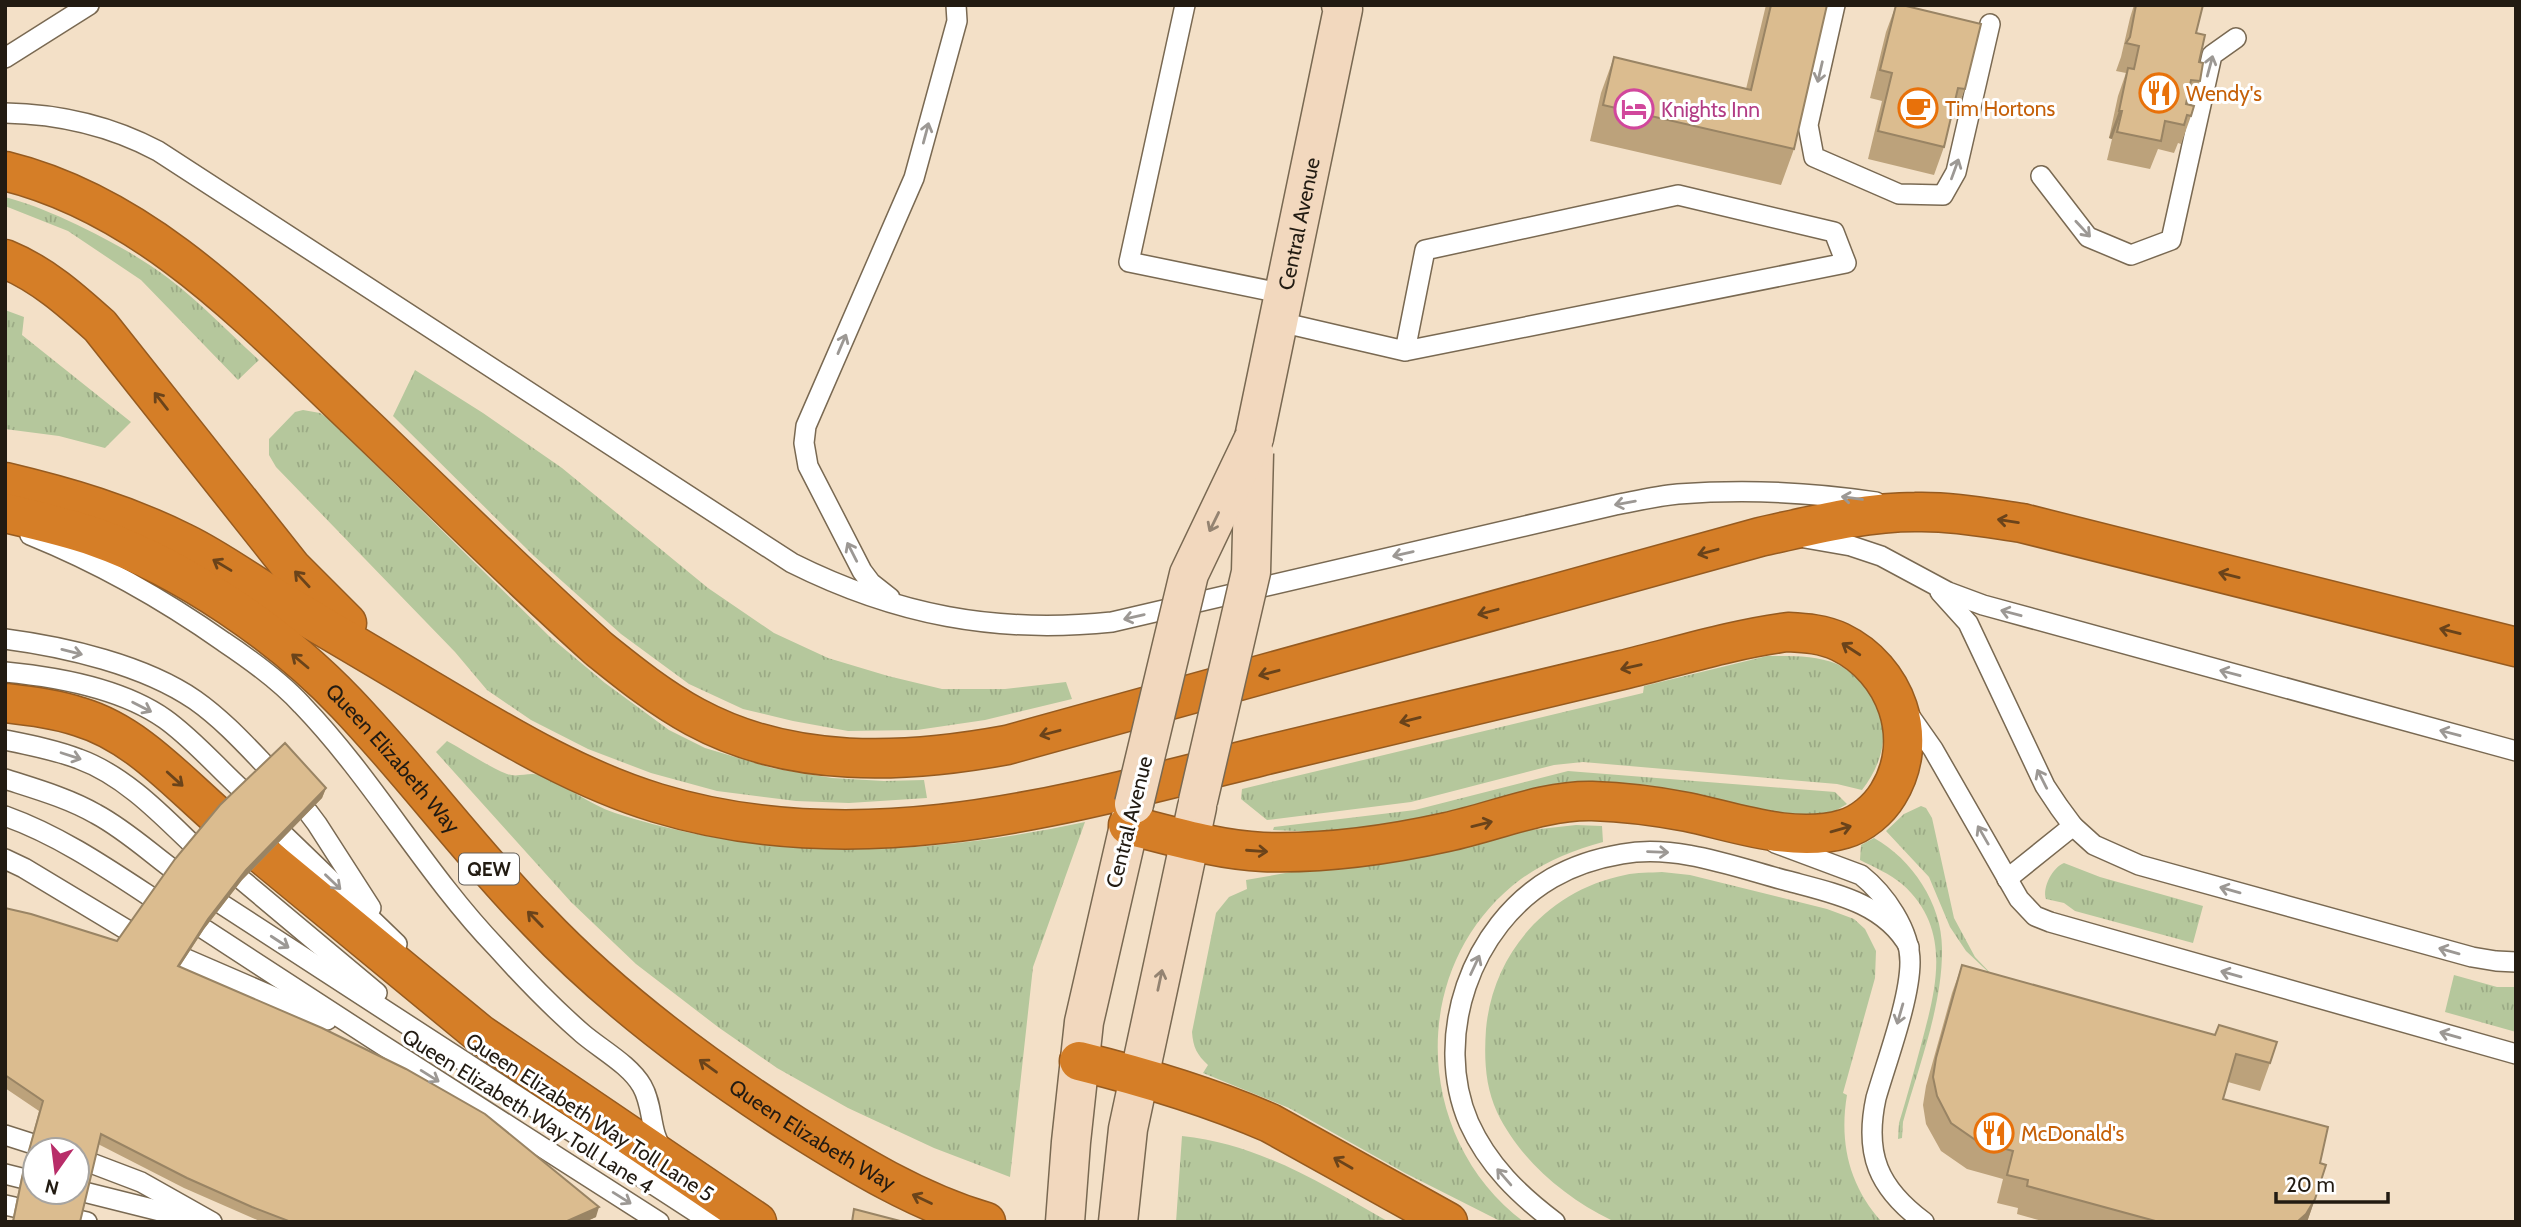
<svg xmlns="http://www.w3.org/2000/svg" width="2521" height="1227" font-family="Cabin,sans-serif">
  <style>
    .grass { fill: url(#grass-tufts) }
    .lines { fill: none; stroke-linecap: round; stroke-linejoin: round }
    .lane-casing { stroke: #796952; stroke-width: 22 }
    .secondary-casing { stroke: #796952; stroke-width: 41 }
    .highway-casing { stroke: #965b20; stroke-width: 41 }
    .lane { stroke: #fff; stroke-width: 19 }
    .secondary { stroke: #f2d8be; stroke-width: 38 }
    .highway { stroke: #d57e27; stroke-width: 38 }
    .secondary-bridge-casing { stroke: #796952; stroke-width: 41; stroke-linecap: butt }
    .secondary-bridge { stroke: #f2d8be; stroke-width: 38 }
    .wall { fill: #bca27b }
    .shaded-wall { fill: #998464 }
    .building { fill: #dbbc8f; stroke: #998464; stroke-width: 2; fill-rule: evenodd }
    .oneway { stroke: #9c9894 }
    .oneway2 { stroke: #6a431a }
    .oneway3 { stroke: #948371 }
    .labels { text-anchor: middle; dominant-baseline: central; stroke-width: 6; stroke-linejoin: round; paint-order: stroke }
    .shield { fill: #fff; stroke: #645f59; stroke-width: 2 }
    .shield-label { font-size: 19px; font-weight: bold; fill: #221b12 }
    .food-label { font-size: 21px; fill: #c56008; stroke: #fff; text-anchor: start }
    .hotel-label { font-size: 21px; fill: #b23c85; stroke: #fff; text-anchor: start }
    .street-label { font-size: 21px; fill: #221b12; stroke: #fff }
  </style>
  <defs>
    <pattern id="grass-tufts" width="24" height="20" patternUnits="userSpaceOnUse" patternTransform="scale(1.75)"><rect width="24" height="20" fill="#b5c79c"/><path d="M3 7l-1-3M5 7V3M7 7l1-3M15 17l-1-3M17 17v-4M19 17l1-3" fill="none" stroke="#9baa85"/></pattern>
  </defs>
  <rect width="100%" height="100%" fill="#f3e0c7"/>
  <g class="grass">
    <path d="M5 197C52 209 129 248 168 278 200 302 229 333 259 360L238 380 141 280 68 231 5 206Z"/>
    <polygon points="5,310 24,317 22,335 131,422 105,448 59,436 5,429"/>
    <polygon points="415,370 483,413 562,468 708,588 774,633 828,658 888,676 942,689 1005,689 1066,682 1072,699 985,720 917,730 848,731 793,721 743,709 689,684 621,634 534,556 393,416"/>
    <polygon points="303,410 320,413 329,419 549,636 605,683 669,730 705,748 772,768 832,778 884,781 924,780 927,798 849,803 796,801 717,791 651,773 588,749 531,720 487,690 455,652 276,467 269,455 269,439 295,412"/>
    <path d="M1767 656C1791 656 1815 655 1837 664 1846 668 1855 676 1862 683 1893 717 1888 756 1862 790L1837 784 1583 762 1554 765 1411 802 1267 820 1241 799 1242 789 1643 693 1644 686Z"/>
    <path d="M447 741C467 752 487 766 507 774 517 778 529 772 539 775 565 784 588 804 615 813 771 863 926 856 1085 822L1033 967 1010 1177 934 1148 848 1108 777 1068 718 1027 636 964 571 902 436 752Z"/>
    <polygon points="1568,771 1835,792 1847,804 1835,811 1820,816 1791,817 1653,786 1626,785 1399,827 1318,832 1273,830 1274,827 1415,810"/>
    <polygon points="1921,806 1926,808 1932,818 1954,918 1975,957 1999,982 1966,951 1950,927 1929,877 1886,831 1904,814"/>
    <path d="M1576 825 1602 826 1603 842C1574 850 1546 861 1521 879 1407 964 1412 1138 1524 1222H1502L1405 1173 1289 1108 1203 1073 1208 1065C1197 1055 1193 1047 1192 1032L1216 913 1229 897 1247 889 1246 880 1522 831Z"/>
    <path d="M1874 838C1912 859 1942 904 1942 948 1943 1005 1918 1068 1903 1122L1902 1138 1898 1139 1899 1123C1907 1097 1914 1071 1921 1045 1936 989 1953 929 1902 884 1890 874 1874 867 1860 860L1861 845Z"/>
    <path d="M2064 863 2100 877 2203 906 2193 943 2075 911 2064 903 2046 899C2042 887 2053 867 2064 863Z"/>
    <path d="M1662 872 1690 875 1827 909 1854 919 1865 929 1876 951 1875 978 1843 1093 1847 1095C1839 1142 1849 1186 1882 1222 1813 1222 1744 1222 1674 1222 1659 1222 1624 1226 1611 1220 1564 1197 1520 1160 1497 1112 1485 1086 1484 1058 1486 1029 1493 952 1549 890 1625 875 1637 872 1650 873 1662 872Z"/>
    <polygon points="2454,975 2497,987 2516,987 2516,1032 2445,1012"/>
    <path d="M1182 1136C1260 1144 1322 1184 1389 1222H1176Z"/>
  </g>
  <g class="lines">
    <g class="lane-casing">
      <g id="lane">
        <polyline points="1185,5 1129,262 1285,294"/>
        <polyline points="1835,5 1808,125 1814,157 1899,194 1943,195 1956,172 1990,24"/>
        <polyline points="5,58 89,5"/>
        <path d="M5 113C60 114 109 125 158 151L792 563C896 615 996 634 1112 622L1615 505C1636 501 1657 496 1678 494 1745 489 1811 492 1876 502"/>
        <polyline points="2041,176 2088,237 2131,255 2171,240 2212,55 2236,38"/>
        <polyline points="1280,322 1405,351 1846,263 1834,232 1678,195 1425,250 1405,351"/>
        <path d="M30 535C99 563 163 599 224 642 251 660 280 681 302 705 374 780 425 873 497 948 524 978 553 1008 583 1034 602 1050 630 1065 642 1086 654 1107 649 1131 663 1151"/>
        <polyline points="1805,538 1851,546 1881,556 1948,592 1983,605 2516,751"/>
        <polyline points="1940,592 1968,623 2045,786 2059,807 2073,826 2094,845 2139,865 2472,957 2496,961 2516,962"/>
        <polyline points="890,598 871,583 862,571 808,466 804,443 806,426 914,178 957,21 956,5"/>
        <path d="M5 639C66 647 144 665 195 700 222 719 244 743 267 767"/>
        <path d="M5 672C58 677 121 688 165 719 193 739 216 766 241 789"/>
        <polyline points="1907,712 1933,749 2019,899 2035,916 2050,922 2516,1054"/>
        <path d="M5 740C30 745 56 750 79 759 123 775 159 812 192 844"/>
        <path d="M5 779C36 789 68 798 96 814 124 829 147 850 171 868"/>
        <polyline points="308,812 317,824 371,908"/>
        <path d="M5 816C58 835 104 866 151 897"/>
        <polyline points="284,835 397,944"/>
        <path d="M1775 843 1861 875C1885 894 1910 930 1910 962 1910 999 1887 1060 1876 1098 1864 1154 1878 1188 1924 1222"/>
        <polyline points="5,859 24,868 127,930"/>
        <polyline points="2007,879 2073,826"/>
        <polyline points="242,880 377,993"/>
        <polyline points="223,905 711,1222"/>
        <polyline points="204,929 373,1039 659,1222"/>
        <polyline points="184,958 327,1020"/>
        <polyline points="5,1135 30,1143"/>
        <polyline points="91,1163 141,1182 212,1222"/>
        <polyline points="5,1174 21,1178"/>
        <polyline points="84,1192 160,1211 190,1222"/>
        <polyline points="5,1205 14,1207"/>
        <polyline points="78,1220 87,1222"/>
        <path d="M1555 1222C1519 1195 1488 1165 1469 1123 1432 1037 1471 925 1552 878 1573 866 1598 858 1622 854 1677 844 1735 867 1788 881 1833 893 1885 903 1909 947"/>
      </g>
    </g>
    <g class="secondary-casing">
      <g id="secondary">
        <path id="s1" d="M1254 438 1343 9 1341 5"/>
        <polyline points="1065,1222 1071,1142 1084,1022 1134,804"/>
        <polyline points="1118,1222 1128,1129 1197,807"/>
      </g>
    </g>
    <g class="highway-casing">
      <g id="highway">
        <path d="M5 171C147 206 251 318 353 415 435 493 515 574 599 649 630 674 660 698 695 717 791 769 904 764 1007 745L1760 537C1811 526 1863 512 1915 512 1951 511 1987 518 2022 523L2516 647"/>
        <path d="M5 259C42 274 71 300 100 326L292 568 347 623"/>
        <path d="M5 482C68 497 126 514 184 543 215 558 244 579 273 597 325 628 377 658 428 689 501 732 575 778 657 803 861 865 1062 806 1262 756 1382 727 1502 698 1622 670 1676 657 1733 639 1788 632 1806 633 1823 634 1840 642 1896 669 1922 739 1888 794 1879 809 1862 824 1844 829 1794 844 1735 822 1687 812 1656 806 1624 802 1592 801 1544 800 1494 822 1447 832 1388 845 1324 854 1263 852 1218 850 1172 836 1128 825"/>
        <path id="s2" d="M5 513C35 520 66 527 95 537 184 568 281 635 346 703 413 773 470 852 538 921 613 1000 702 1066 794 1125 856 1164 916 1201 986 1222"/>
        <path d="M5 703C30 706 56 709 80 717 134 733 175 779 216 815"/>
        <polyline points="264,856 480,1034 757,1222"/>
        <path d="M1079 1061C1144 1077 1208 1096 1270 1123L1448 1222"/>
      </g>
    </g>
    <use href="#lane" class="lane"/>
    <use href="#secondary" class="secondary"/>
    <use href="#highway" class="highway"/>
    <g class="secondary-bridge-casing">
      <g id="secondary-bridge">
        <polyline points="1198,801 1251,572 1254,453"/>
        <polyline points="1134,804 1189,574 1254,438"/>
      </g>
    </g>
    <use href="#secondary-bridge" class="secondary-bridge"/>
  </g>
  <g class="wall">
    <polygon points="1766,5 1827,5 1794,149 1781,185 1590,141 1601,93 1614,57 1746,89"/>
    <polygon points="1896,5 1965,89 1954,117 1951,116 1944,147 1934,175 1868,159 1882,101 1870,98 1886,32"/>
    <polygon points="2134,5 2203,5 2196,33 2200,81 2191,105 2191,116 2181,144 2178,143 2174,153 2158,149 2150,169 2107,160 2112,139 2109,138 2118,96 2126,73 2116,71 2121,57 2130,18"/>
    <polygon points="326,788 322,798 242,880 204,929 180,966 596,1217 585,1222 262,1222 184,1188 98,1144 80,1222 12,1222 21,1178 39,1111 5,1088 5,908 117,941"/>
    <polygon points="1962,965 2270,1063 2260,1091 2228,1082 2223,1099 2320,1163 2315,1199 2307,1222 2046,1222 2017,1214 2018,1208 1997,1203 2003,1179 1967,1169 1941,1151 1926,1124 1923,1105 1926,1086 1952,993"/>
  </g>
  <g class="shaded-wall">
    <polygon points="2119,111 2122,111 2112,139 2109,138"/>
    <polygon points="326,788 322,798 242,880 204,929 174,975 178,966 208,919 246,870"/>
    <polygon points="2315,1199 2307,1222 2297,1222"/>
    <polygon points="599,1207 596,1217 585,1222 565,1222"/>
  </g>
  <g class="building">
    <polygon points="1771,5 1827,5 1794,149 1603,105 1614,57 1751,90"/>
    <polygon points="1896,5 1902,5 1981,24 1965,89 1958,88 1944,147 1878,131 1892,73 1880,70"/>
    <polygon points="2136,5 2203,5 2196,33 2205,35 2199,62 2203,63 2200,81 2191,80 2186,104 2194,106 2191,116 2187,115 2184,125 2165,121 2161,141 2117,132 2122,111 2119,111 2128,68 2134,69 2139,46 2126,43 2130,37"/>
    <path d="M285 743 326 788 246 870 208 919 178 966 322 1028 406 1069 485 1114 599 1207 565 1222H291L252 1207 187 1178 101 1134 80 1222H13L24 1168 43 1101 5 1075V908L31 914 117 941 175 859 220 805ZM35 1150H77V1192H35Z"/>
    <polygon points="1962,965 2215,1035 2219,1025 2277,1042 2270,1063 2236,1054 2223,1099 2328,1127 2320,1163 2326,1165 2315,1199 2306,1214 2297,1222 2159,1222 2027,1186 2028,1180 2007,1175 2013,1151 1977,1141 1951,1123 1937,1096 1933,1077 1936,1058"/>
    <polygon points="854,1209 904,1222 852,1222"/>
  </g>
  <defs><path id="oneway-shaft" d="M-6 0H5M1.5-3L5.5 0L1.5 3" fill="none" stroke-width="1.6" stroke-linecap="round" stroke-linejoin="round" transform="scale(1.75)"/></defs>
  <g class="oneway">
    <use href="#oneway-shaft" transform="translate(2210 66) rotate(-75)"/>
    <use href="#oneway-shaft" transform="translate(1820 72) rotate(103)"/>
    <use href="#oneway-shaft" transform="translate(926 133) rotate(-75)"/>
    <use href="#oneway-shaft" transform="translate(1955 169) rotate(-70)"/>
    <use href="#oneway-shaft" transform="translate(2083 229) rotate(47)"/>
    <use href="#oneway-shaft" transform="translate(842 344) rotate(-67)"/>
    <use href="#oneway-shaft" transform="translate(1852 498) rotate(-172)"/>
    <use href="#oneway-shaft" transform="translate(1625 503) rotate(170)"/>
    <use href="#oneway-shaft" transform="translate(852 552) rotate(-117)"/>
    <use href="#oneway-shaft" transform="translate(1403 554) rotate(167)"/>
    <use href="#oneway-shaft" transform="translate(2011 613) rotate(-165)"/>
    <use href="#oneway-shaft" transform="translate(1134 617) rotate(167)"/>
    <use href="#oneway-shaft" transform="translate(72 652) rotate(14)"/>
    <use href="#oneway-shaft" transform="translate(2230 673) rotate(-165)"/>
    <use href="#oneway-shaft" transform="translate(142 707) rotate(27)"/>
    <use href="#oneway-shaft" transform="translate(2450 733) rotate(-165)"/>
    <use href="#oneway-shaft" transform="translate(71 756) rotate(18)"/>
    <use href="#oneway-shaft" transform="translate(2042 779) rotate(-117)"/>
    <use href="#oneway-shaft" transform="translate(1983 835) rotate(-120)"/>
    <use href="#oneway-shaft" transform="translate(1658 852) rotate(2)"/>
    <use href="#oneway-shaft" transform="translate(333 882) rotate(44)"/>
    <use href="#oneway-shaft" transform="translate(2230 890) rotate(-164)"/>
    <use href="#oneway-shaft" transform="translate(280 942) rotate(33)"/>
    <use href="#oneway-shaft" transform="translate(2449 951) rotate(-164)"/>
    <use href="#oneway-shaft" transform="translate(1475 965) rotate(-65)"/>
    <use href="#oneway-shaft" transform="translate(2231 974) rotate(-164)"/>
    <use href="#oneway-shaft" transform="translate(1900 1014) rotate(106)"/>
    <use href="#oneway-shaft" transform="translate(2450 1035) rotate(-164)"/>
    <use href="#oneway-shaft" transform="translate(430 1076) rotate(32)"/>
    <use href="#oneway-shaft" transform="translate(1504 1177) rotate(-131)"/>
    <use href="#oneway-shaft" transform="translate(622 1198) rotate(32)"/>
  </g>
  <g class="oneway2">
    <use href="#oneway-shaft" transform="translate(161 401) rotate(-128)"/>
    <use href="#oneway-shaft" transform="translate(2008 521) rotate(-171)"/>
    <use href="#oneway-shaft" transform="translate(1708 552) rotate(165)"/>
    <use href="#oneway-shaft" transform="translate(222 565) rotate(-149)"/>
    <use href="#oneway-shaft" transform="translate(2229 575) rotate(-166)"/>
    <use href="#oneway-shaft" transform="translate(302 579) rotate(-133)"/>
    <use href="#oneway-shaft" transform="translate(1488 612) rotate(165)"/>
    <use href="#oneway-shaft" transform="translate(2450 631) rotate(-166)"/>
    <use href="#oneway-shaft" transform="translate(1851 649) rotate(-147)"/>
    <use href="#oneway-shaft" transform="translate(300 661) rotate(-140)"/>
    <use href="#oneway-shaft" transform="translate(1631 667) rotate(167)"/>
    <use href="#oneway-shaft" transform="translate(1269 673) rotate(165)"/>
    <use href="#oneway-shaft" transform="translate(1410 720) rotate(166)"/>
    <use href="#oneway-shaft" transform="translate(1050 733) rotate(165)"/>
    <use href="#oneway-shaft" transform="translate(175 779) rotate(42)"/>
    <use href="#oneway-shaft" transform="translate(1482 824) rotate(-14)"/>
    <use href="#oneway-shaft" transform="translate(1841 829) rotate(-16)"/>
    <use href="#oneway-shaft" transform="translate(1257 851) rotate(4)"/>
    <use href="#oneway-shaft" transform="translate(535 919) rotate(-134)"/>
    <use href="#oneway-shaft" transform="translate(708 1066) rotate(-144)"/>
    <use href="#oneway-shaft" transform="translate(1343 1163) rotate(-150)"/>
    <use href="#oneway-shaft" transform="translate(922 1199) rotate(-155)"/>
  </g>
  <g class="oneway3">
    <use href="#oneway-shaft" transform="translate(1214 522) rotate(116)"/>
    <use href="#oneway-shaft" transform="translate(1160 980) rotate(-78)"/>
  </g>
  <defs>
    <g id="restaurant-ring" transform="scale(2.0125)"><circle r="9.5" fill="#fff" stroke="#e8710a" stroke-width="1.5"/><path d="M-5-6h1v4h1v-4h1v4h1v-4h1v5L-1.5 .5V6h-2V.5L-5-1ZM5-6V6H3V1.5H1.5Q1.5-4 5-6Z" fill="#e8710a"/></g>
    <g id="cafe-ring" transform="scale(2.0125)"><circle r="9.5" fill="#fff" stroke="#e8710a" stroke-width="1.5"/><path d="M-5.5-4.5H6V0H3Q3 3.5 0 3.5H-2.5Q-5.5 3.5-5.5 0ZM3-3.2v2h1.7v-2ZM-6 4.5H4V6H-6Z" fill="#e8710a"/></g>
    <g id="hotel-ring" transform="scale(2.0125)"><circle r="9.5" fill="#fff" stroke="#d1479c" stroke-width="1.5"/><path d="M-6-4.5h1.5V1H6V5H4.5V3h-9V5H-6ZM-4 0a1.8 1.8 0 1 1 3.6 0ZM.5 0V-2.5h3Q6-2.5 6 0Z" fill="#d1479c"/></g>
  </defs>
  <g fill-rule="evenodd">
    <use href="#restaurant-ring" x="2159" y="93"/>
    <use href="#cafe-ring" x="1918" y="108"/>
    <use href="#hotel-ring" x="1634" y="109"/>
    <use href="#restaurant-ring" x="1994" y="1133"/>
  </g>
  <g class="labels">
    <rect class="shield" x="459" y="853.5" width="60" height="31" rx="5"/>
    <g class="shield-label">
      <text x="489" y="869">QEW</text>
    </g>
    <g class="food-label">
      <text x="2186" y="93">Wendy's</text>
      <text x="1945" y="108">Tim Hortons</text>
      <text x="2021" y="1133">McDonald's</text>
    </g>
    <g class="hotel-label">
      <text x="1661" y="109">Knights Inn</text>
    </g>
    <g class="street-label">
      <text stroke="none"><textPath href="#s1" startOffset="219">Central Avenue</textPath></text>
      <text stroke="none"><textPath href="#s2" startOffset="469">Queen Elizabeth Way</textPath></text>
      <text transform="translate(1129 822) rotate(-76)">Central Avenue</text>
      <text transform="translate(528 1111) rotate(32)">Queen Elizabeth Way Toll Lane 4</text>
      <text transform="translate(590 1117) rotate(33)">Queen Elizabeth Way Toll Lane 5</text>
      <text stroke="none"><textPath href="#s2" startOffset="1036">Queen Elizabeth Way</textPath></text>
    </g>
  </g>
  <rect width="2521" height="1227" fill="none" stroke="#221b12" stroke-width="14"/>
  <g transform="translate(56 1171) rotate(194)"><circle r="33" fill="#ffffff" stroke="#a7a4a0" stroke-width="2"/>
  <path d="M0-5L12 26L0 18L-12 26Z" fill="#b82d69"/>
  <text y="-10" font-size="19" font-weight="bold" text-anchor="middle" fill="#221b12">N</text>
  </g>
  <path d="M2276 1192v10h112v-10" fill="none" stroke="#221b12" stroke-width="3.5"/>
  <text x="2286" y="1192" font-size="21" fill="#221b12" stroke="#ffffff" stroke-width="5" paint-order="stroke">20 m</text>
</svg>
